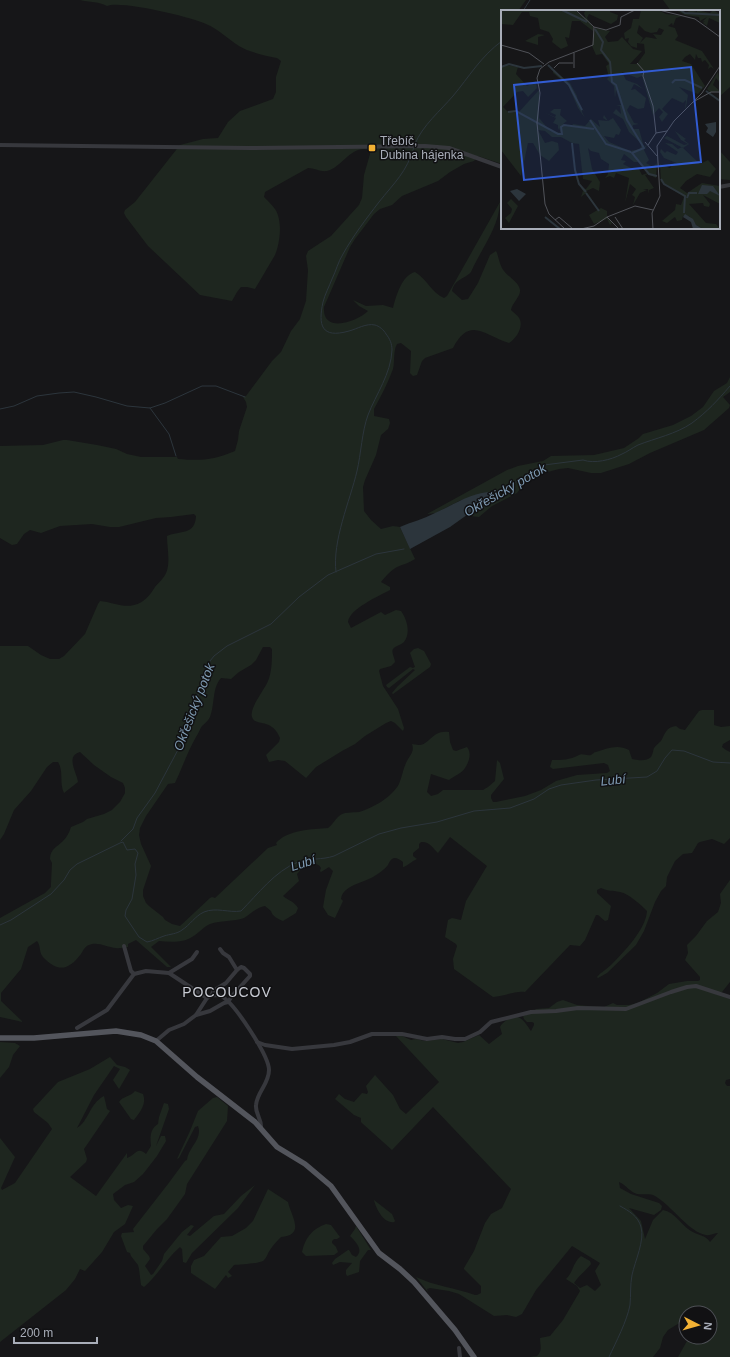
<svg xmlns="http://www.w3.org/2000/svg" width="730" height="1357" font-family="Arial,sans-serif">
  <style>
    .green { fill: #1e261f; fill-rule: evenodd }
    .water { fill: #2c353c }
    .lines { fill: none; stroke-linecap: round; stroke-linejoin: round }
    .stream { stroke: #2c353c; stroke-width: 1 }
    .minor { stroke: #37383d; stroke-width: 4 }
    .major { stroke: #53555c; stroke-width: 5.5 }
    .poi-dot { fill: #f2b134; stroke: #111113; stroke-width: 1.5 }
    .labels { text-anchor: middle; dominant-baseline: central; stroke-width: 3; stroke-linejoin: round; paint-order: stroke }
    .poi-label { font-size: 12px; fill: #a8adb8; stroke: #111113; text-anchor: start }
    .water-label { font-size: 13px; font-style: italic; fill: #7f9bb3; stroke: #111113 }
    .quarter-label { font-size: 14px; letter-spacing: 1px; fill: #c9ccd4; stroke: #111113 }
    .inset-river { fill: none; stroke: #2c353c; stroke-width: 2 }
    .inset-road { fill: none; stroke: #505258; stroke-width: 1 }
    .view { fill: #325cd3; fill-opacity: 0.15; stroke: #325cd3; stroke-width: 2 }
    .inset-edge { fill: none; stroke: #a8adb8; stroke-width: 2 }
  </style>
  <rect width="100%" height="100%" fill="#161618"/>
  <g class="green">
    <path d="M80 0H526L518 11H502V164L478 156 474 161 464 164 450 172 438 181 402 196 392 205 380 209 374 214 355 239 350 247 324 307C322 334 357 322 368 311L359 306 353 300 366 306 383 305 393 308C396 296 402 275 415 272 426 278 432 293 444 298L447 296 500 202C499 228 481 249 471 272 464 280 455 278 452 291L462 300 468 299 478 283 490 255 496 251 497 253C499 259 500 266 504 271 508 277 519 282 520 290 521 296 512 303 511 310 514 313 519 316 520 320 523 328 516 339 509 343 485 336 470 315 453 348L425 358 422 361 417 375 413 376 410 373 411 351 401 343 397 344C393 351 395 361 393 369 388 383 381 396 374 409V416L389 419 390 423 388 429 381 435 376 455 365 480 363 487 364 511 371 520 381 529 393 526 400 527 415 559C409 563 404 564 397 567 390 571 386 576 381 582L390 587V590C379 596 349 609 348 622L351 628 381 612 385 615 396 610 401 611C407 619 411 633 404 642 401 645 395 646 393 649 391 652 395 659 395 662L391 666 380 669 379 671 383 686 398 709 404 728 403 731 395 723 391 721 386 723 365 736 355 744 342 751 316 767 306 778 285 761 278 760 269 762 266 755 279 742 280 738C272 717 255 727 252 717 249 708 265 689 268 681 272 672 272 659 272 649L270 647H263L256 660 251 665 239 672 231 679 221 678C212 688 215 704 210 717 208 721 205 723 202 726 200 729 198 734 196 737 188 751 182 768 175 783L168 784 146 816 140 828 139 835 141 844 151 866 143 890V896L146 903 149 906 163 917 165 920 172 924 180 926 210 898 212 897 215 898 268 848 277 845 276 843C287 830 313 829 328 828 332 825 335 820 338 817 344 811 352 813 359 812 373 808 392 797 399 784 402 777 403 769 406 763 409 756 415 752 412 744 414 744 416 745 419 745 429 745 433 729 449 732L450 742 453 750 456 751 467 747C472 753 469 762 465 768 462 773 454 776 449 780L431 774 427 792 431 796 438 794 443 790H483L488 787 495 781 497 760 500 763 504 779 491 795V798L493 802H496L525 796 541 790 556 781 577 775 607 773 610 771 608 765 604 763 553 769 550 767 552 760C563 760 569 760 579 755 582 753 587 756 591 755 593 754 594 752 596 752 608 748 618 744 629 750L632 759C638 760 646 762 651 757 653 754 653 750 654 748 656 745 659 743 661 741 665 734 666 727 676 726L680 729 685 730 699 711 702 710H714V725L721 727 730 726V740L723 744 722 747 726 750 730 752V838L724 844 712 839 700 842 698 843 692 853 683 854 675 861 667 877 666 886 661 891 655 902 644 931 636 945 607 973 598 978 597 977C601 972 607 969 611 965 624 952 646 929 647 911 640 904 629 894 620 892 611 890 610 892 601 888L597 890V893L611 906 608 920 605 921 598 915H596L585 940 580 946 570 945 525 992C516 990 503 997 493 997L454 969 453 959 457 946 456 944 445 937 448 920 452 918 461 920 466 901 487 866 450 837 438 853C433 848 429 841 421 842L419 844V848L413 853V856L417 859C412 861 406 867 403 867V862C400 860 398 858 394 858 391 859 389 862 388 865 385 869 378 874 373 877 363 883 343 885 341 899L343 901 335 918 328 915 323 907 326 890 333 871 329 867 321 872 320 871 321 868C317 861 309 865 303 867L297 874 299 881 283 896C289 901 294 901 298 908L296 913 283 921C278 919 272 916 271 911L265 906C257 907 251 914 244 918 233 922 221 920 210 924 203 927 199 933 192 937 183 943 170 942 159 941L151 947 171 967H167L136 940 128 944V947C124 947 119 949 116 948 107 947 97 941 89 945 85 946 83 951 81 954 69 970 58 973 43 957 39 953 41 946 37 941L28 947 21 969 1 993V1001L23 1022 0 1017V918L45 893 51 887V883L52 863 50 859C50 849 57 847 63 841 67 837 69 833 71 827L83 822 87 819 104 814 112 810 120 802 125 793V788L123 783 111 777 94 765 80 752C65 756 77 773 78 782L64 793C59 783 64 771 58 762H53L47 767 31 791 14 810 4 834 0 840V646H28L41 655 50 659H59L64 656 85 634 98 604 100 601C112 602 123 608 134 605 144 603 150 595 155 587 157 584 160 582 163 578 172 568 167 549 167 536 180 530 195 536 196 516L194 514 171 517 156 518 119 527H110L92 524 60 526 41 533 30 530 24 534 17 544 12 545 0 538V446L43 445 63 440H67L97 445 116 449 127 454 141 457H177L178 459C202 461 213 460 235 451L238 440 239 431 247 407 246 402 243 397 246 396 272 361 281 352 291 331 300 319 306 301 308 270 306 256 308 251 331 236 359 205 362 198 364 175 370 154V150C351 144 343 167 327 171 320 172 315 168 308 168L265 192 264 197C268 201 272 205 275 209 283 221 280 243 275 255L255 289 247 287H241L237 292 232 301 200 295 148 246 126 217 124 213 125 210 135 202 180 145 203 139 218 138 228 122 240 111 273 99 276 92V77L281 61 277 58C265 56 249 52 239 46 228 39 218 29 206 24 192 17 120 0 107 6 101 2 88 2 80 0Z"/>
    <polygon points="663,0 730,0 730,87 719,97 719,11 671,11"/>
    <polygon points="719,150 730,162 730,180 719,179"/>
    <polygon points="730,377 730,392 723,397 730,405 729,408 704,430 650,453 629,464 601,473 591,473 568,468 559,469 544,473 529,481 526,481 517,493 492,506 479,517 470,516 471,512 489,501 484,493 459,501 436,513 427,514 507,470 518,466 543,461 551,456 594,455 624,448 639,438 643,434 673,425 691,416 703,407 714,391 727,383"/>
    <polygon points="418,648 424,651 431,664 430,667 393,694 392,693 397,687 415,670 413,669 389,688 387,687 386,685 410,667 413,668 415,667 410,653 414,649"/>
    <path d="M730 880V982L722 992 716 994 730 999V1079L726 1080 725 1083 727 1086H730V1357H678L687 1341 686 1337H710V1313H686V1325L681 1322 668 1330 663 1337 660 1348 653 1357H530L537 1356C543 1350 540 1345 540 1338L550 1336 563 1320 580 1291 577 1286 566 1279C573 1273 573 1262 581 1256L590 1261 591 1264C585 1272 579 1275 574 1283L580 1288 587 1285 595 1291 601 1285 595 1271 600 1263 572 1246 536 1290 522 1314 516 1317 507 1315 494 1316 459 1294 449 1291 430 1288 427 1289 428 1292 416 1277C435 1286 455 1288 475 1295H477L481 1293V1286L464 1269V1268L474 1251 485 1223 491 1214 502 1208 511 1189 433 1107 392 1150 363 1124 361 1122V1118L354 1115 335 1099 339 1094 345 1099 354 1102 362 1093 367 1094 368 1092 366 1086 375 1075 393 1095 400 1109 406 1114 439 1082 396 1036H402L411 1040 416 1039 425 1041 442 1039 458 1043 463 1042 479 1035 489 1044 502 1034 500 1027C503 1021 514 1014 520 1018 525 1021 528 1027 531 1031L534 1025V1023L532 1022H527L524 1019 523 1016 532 1013 536 1009 549 1008 557 1002 563 1000 577 1005 588 1006 604 1007 613 1003 617 1005H629L638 1003 657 993 669 984 687 981H698L700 980V977L685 960 688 953 687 945 696 936 707 921 718 912 721 903 720 894ZM619 1182C626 1185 630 1192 637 1194 643 1195 650 1193 655 1196 671 1205 690 1233 706 1235 710 1236 715 1233 718 1233L710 1242C706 1235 697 1235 691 1231 681 1225 675 1212 663 1210L653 1220 645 1239 641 1221 629 1208 654 1215 661 1210 662 1206 659 1203 631 1194 620 1188Z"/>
    <polygon points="0,1042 15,1043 20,1046 13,1055 9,1067 0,1078"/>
    <path d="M110 1057 117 1065 125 1067 130 1070 119 1089 113 1080 120 1069 114 1066 94 1095 77 1128C89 1121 89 1104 104 1096L107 1109 110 1111 84 1149 87 1159 86 1162 70 1177 96 1196 127 1153V1158C136 1155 137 1146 146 1154L151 1146C150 1137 150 1129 158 1124L159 1117 164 1103 168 1104 169 1109 156 1146 149 1160 161 1136H165L166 1141 157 1156 143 1174 134 1182 125 1185 113 1194 114 1200 121 1208 128 1205 133 1206 125 1224 114 1232 102 1252 85 1271 80 1269 75 1279 66 1290 0 1342V1138L15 1157 1 1188 2 1190 15 1183 52 1129 48 1123 34 1112 33 1109 58 1082 90 1069Z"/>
    <path d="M135 1091 143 1094C147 1104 140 1112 134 1120L131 1119 119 1102C123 1096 130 1097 135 1091Z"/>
    <path d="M217 1097 228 1106 227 1121 187 1184 185 1194 167 1219 157 1229 143 1246V1249L149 1256 150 1259 145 1266 151 1275 153 1274 162 1261 164 1254 182 1232 191 1225 194 1226 187 1235 190 1236 214 1216 224 1214 241 1196 255 1185 238 1208 192 1253 186 1263 183 1262 182 1249 180 1247C166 1259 158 1275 144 1287L141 1285 139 1269 138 1265 131 1256 130 1253 127 1252 121 1236 122 1233 134 1232 133 1229 168 1184 185 1161 187 1160C188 1148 203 1139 198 1126L195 1127 179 1158 177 1159 190 1131 198 1111 213 1098Z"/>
    <path d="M268 1189 288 1202C291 1216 306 1235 281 1237 277 1241 273 1245 270 1250 267 1254 267 1258 263 1261 260 1263 240 1265 234 1265L228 1272 232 1276 228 1278 226 1275 215 1289 191 1273V1266L194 1260 204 1256 221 1237 232 1236 246 1228 253 1221Z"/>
    <path d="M374 1200 392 1214 395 1221 394 1222C384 1224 376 1209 374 1200Z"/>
    <path d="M326 1224 331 1225 340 1237 337 1239H334L332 1241V1243L336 1247 338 1252 334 1255 306 1256 302 1252C305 1238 312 1229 326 1224Z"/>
    <path d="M356 1226 371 1250H368L360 1261 359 1272 347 1276 346 1274V1270L352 1263 340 1262 333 1265 332 1263 335 1259 348 1250H349L352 1255 356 1257C364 1250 356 1242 350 1236L355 1229Z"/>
  </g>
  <path class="water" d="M488 492 492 496 489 501 471 512 450 527 410 549 400 527C411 522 424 519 435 513 453 505 469 494 488 492Z"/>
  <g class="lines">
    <g class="stream">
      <polyline points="523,11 530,0"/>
      <path d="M415 144C422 126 441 110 453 96 469 77 481 56 502 41"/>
      <polyline points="150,408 169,434 176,456"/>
      <polyline points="0,409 14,406 37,396 59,393 74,392 96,397 127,406 150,408 165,403 202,386 216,386 245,397"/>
      <path d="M491 496 509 485 527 477 533 472 544 465 583 460C594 464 611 460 622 454 627 452 632 448 638 445 656 438 676 434 692 423 708 411 717 401 730 386"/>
      <path d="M336 572C332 541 350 501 357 471 361 454 362 431 368 415 376 394 391 374 392 350 392 344 390 339 386 334 384 330 379 326 375 325 366 323 357 329 349 331 321 339 318 325 323 302 325 294 329 287 332 279 336 271 338 262 343 254 353 236 366 219 379 202 394 183 407 172 414 147"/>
      <polyline points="121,841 133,829 137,818 155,793 180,746 191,720 204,673 210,661 214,656 227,646 271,624 299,597 328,575 376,554 404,549"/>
      <path d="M0 925 11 920 51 894 64 880 70 870 77 864 120 843 123 842 127 850 135 849 138 853 135 864 136 875 132 899 126 910 125 916 139 937 147 942C153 941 158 938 164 936 170 934 177 934 182 930 190 925 195 916 204 912 216 907 229 913 241 911 258 894 275 871 298 862 310 858 322 860 334 856L379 834 401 828 437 822 474 811 510 808 534 799 549 789 561 785 596 780 647 777 657 771 665 758 672 750 684 751 713 762 730 763"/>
      <path d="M609 1357C616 1342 627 1321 630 1305 631 1295 630 1285 632 1275 635 1261 645 1240 641 1227 638 1216 629 1211 620 1206"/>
    </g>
    <g class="minor">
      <polyline points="0,145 249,148 425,146 449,148 502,167"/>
      <polyline points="719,187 730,185"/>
      <polyline points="124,946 131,971 134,974"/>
      <polyline points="169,973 192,959 197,952"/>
      <polyline points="212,995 213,991 226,983 237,970 229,957 223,953 220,949"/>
      <polyline points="196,1015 210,1011 224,1003 228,1002 232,996 250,976 250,974 244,968 241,967 237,970"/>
      <polyline points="77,1028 107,1010 134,974 146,971 169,973 207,998"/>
      <path d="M156 1041 169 1030 184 1024 196 1015 207 998 212 995C214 995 218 995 221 996 234 1002 269 1056 269 1070 269 1084 257 1092 256 1105 255 1114 262 1119 261 1128"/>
      <polyline points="257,1042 265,1045 292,1049 334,1045 350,1042 372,1034 402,1034 427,1039 442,1037 455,1039 465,1039 480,1032 491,1022 531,1012 556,1011 578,1008 626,1009 671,992 687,987 696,986 730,997"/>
      <polyline points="459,1348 460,1357"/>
    </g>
    <polyline class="major" points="0,1038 34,1038 116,1031 141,1035 156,1041 197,1077 255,1122 277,1147 305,1164 331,1186 379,1253 400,1269 414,1282 455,1330 474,1357"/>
  </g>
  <rect class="poi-dot" x="368" y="144" width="8" height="8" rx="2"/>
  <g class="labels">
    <g class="poi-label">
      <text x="380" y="141">Třebíč,<tspan x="380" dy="14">Dubina hájenka</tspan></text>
    </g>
    <g class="water-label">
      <text transform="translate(505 490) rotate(-30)">Okřešický potok</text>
      <text transform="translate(194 707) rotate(-69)">Okřešický potok</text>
      <text transform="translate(613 780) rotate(-6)">Lubí</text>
      <text transform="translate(303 863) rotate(-18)">Lubí</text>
    </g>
    <g class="quarter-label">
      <text x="227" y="992">POCOUCOV</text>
    </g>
  </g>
  <g transform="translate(501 10)">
    <rect width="219" height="219" fill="#161618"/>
    <path d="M0 0H74L85 9 83 3 85 0H109V2L117 5 116 10 110 14 88 4 86 8 92 17V21L79 11H71L68 28 64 27 67 36 60 39 51 32 52 29 48 22 39 19 37 8 29 6 28 2H21L12 15 0 14ZM140 0H157L165 4 181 6 175 8 172 16 171 13 167 16 174 18 177 26 174 30 201 41 213 59 210 57 207 59 208 55 204 50 201 52 200 48H197L195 44 194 50 189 44 184 47 181 51 190 54 204 76 197 84 178 77 187 85 185 97 184 99 185 90 182 93 171 88 161 99 167 104 161 112 158 107 162 102 158 98 152 105 141 66 136 68 121 62 125 70 136 74 142 79 133 74 130 80 134 79 145 88 143 98 137 99 129 95 126 100 133 113 138 114 132 115 131 119H138L143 137 146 135 143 140 148 150 145 153 152 157 156 153 155 168 147 164 144 165 153 178 148 180V184L147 179H142L146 180 139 183 132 195 134 187 131 185 135 179 129 174 124 193 128 168 115 163 113 168 109 166 104 168 107 164 108 154 100 149 98 143 90 141 87 138 91 159 99 172 98 181 92 178 85 181 92 191 85 183 80 187 82 181 80 178 85 179 91 171 82 169 78 134 71 133 60 127H51L44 121 37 120 44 133 51 131 57 133 58 140 48 151 39 145 32 133H27L20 166 0 140V57L6 55 17 57 15 64 26 76 35 71 36 78 27 87 22 81 16 82 2 97 6 101 17 103 38 80V108L49 121 60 123 58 118 57 120V115L52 113 55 108 42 102 54 107 55 105 49 102 53 99H60L59 105 66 111 62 114 71 116 72 114 84 116 90 109 99 117 97 110 107 111 102 108 103 105 107 111 112 108 120 120 118 125 115 124 113 128 103 126 108 132 129 141 139 139 141 134 128 122 122 109 112 103 115 99 120 104 119 96 115 95H120L115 80 114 88 113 76 106 69 108 67 105 56 108 54 101 44 95 45 91 36 94 18 109 21 104 27 107 32 117 31 121 27 132 39 141 41 129 54H136L144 43 143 34 136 33V38L130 36 127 32 128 28 124 29 123 23 130 18 132 9H138ZM138 15 144 21 150 23 156 22 158 18 163 20 160 25 152 24 156 29 145 27 139 33 142 28 136 23ZM123 144 133 152H138L147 163 141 165 138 159 134 160 122 154 125 151 120 150ZM175 0 185 3 190 0 196 2V0L209 3 212 0 219 4V13L208 8 206 16 202 13 204 11 201 12 206 7 199 11 198 7 184 5ZM37 24 44 25 37 27V35L24 31ZM52 60 69 73 76 86 77 93 83 101 81 100V102L84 108 77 98 67 75 52 63ZM217 62 219 73 215 68 212 75 219 81 209 82 206 79ZM174 121 185 129 183 130 188 134 182 138 163 128 166 126 183 135 187 134 180 130ZM164 133 171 134 177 139 181 137 199 154 207 150 215 159 209 167 196 164 185 171 179 178 186 183 201 173 219 176V194L202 185 209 194 208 197 203 196 202 193 188 194 205 213 215 214 219 219H202L195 215 188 206H182L181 210 176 211 174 207 166 213 161 211 174 200 175 194 180 195 183 187 160 172 159 154 169 158 173 153 178 154 163 148 159 142 160 139 164 143 166 141 175 145 177 142ZM10 189 17 196 8 213 4 208 10 203 11 199 6 193ZM100 198 106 201V207L111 213 109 215 106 209 93 214 88 205Z" fill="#1e261f" fill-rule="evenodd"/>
    <path d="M215 112V122L212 127 205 122 207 118 204 114ZM201 175 212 176 219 186 209 181 206 184H197ZM16 179 25 184 18 191 9 181ZM184 204 192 209 195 215 202 219H192L190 212 182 207Z" fill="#2c353c"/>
    <path class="inset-river" d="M61 0 86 12M179 0 184 3 219 5M94 19 102 32 100 40 109 52 111 72 115 75 126 110 143 138 131 143 148 164 156 166M47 55 68 75 81 100M0 57 8 54 23 58 41 56M171 73 174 70H184L201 78M205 81 219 91M7 102 15 101 57 124H61L60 117 63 115 93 119M89 110 105 134 130 142M71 133 74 160 78 174 85 182M160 169 163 174 184 186 183 203M85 183 98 201M186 188 188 183H196M44 207 59 219"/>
    <path class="inset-road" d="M158 0 194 9 219 27M93 17 105 20 119 15 120 7 134 0M0 35 28 43 43 54M136 53 143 61 142 66 152 96 155 123M53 58 58 53H72M73 58V43M192 92 210 82H219M144 132 156 146M147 135 155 123 166 121M106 207 134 196 152 200M106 207 118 219M114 207 122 219M54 210 58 207 72 219M64 219 48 204 44 194 36 113 39 83 36 68 39 59 48 52 92 35 93 17 75 0M80 219 93 216 106 207M152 219 151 203 159 186 156 136 173 111 201 83 219 56"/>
    <path class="view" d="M190 57 200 152 23 170 13 75Z"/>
    <rect width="219" height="219" class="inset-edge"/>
  </g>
  <g transform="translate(698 1325) rotate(96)"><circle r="19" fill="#111113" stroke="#4d4f55"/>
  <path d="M0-3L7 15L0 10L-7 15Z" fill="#f2b134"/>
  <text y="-6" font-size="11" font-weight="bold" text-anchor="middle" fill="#a8adb8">N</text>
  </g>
  <path d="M14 1337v6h83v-6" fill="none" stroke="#a8adb8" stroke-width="2"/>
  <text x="20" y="1337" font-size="12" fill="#a8adb8" stroke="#111113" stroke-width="3" paint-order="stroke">200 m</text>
</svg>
